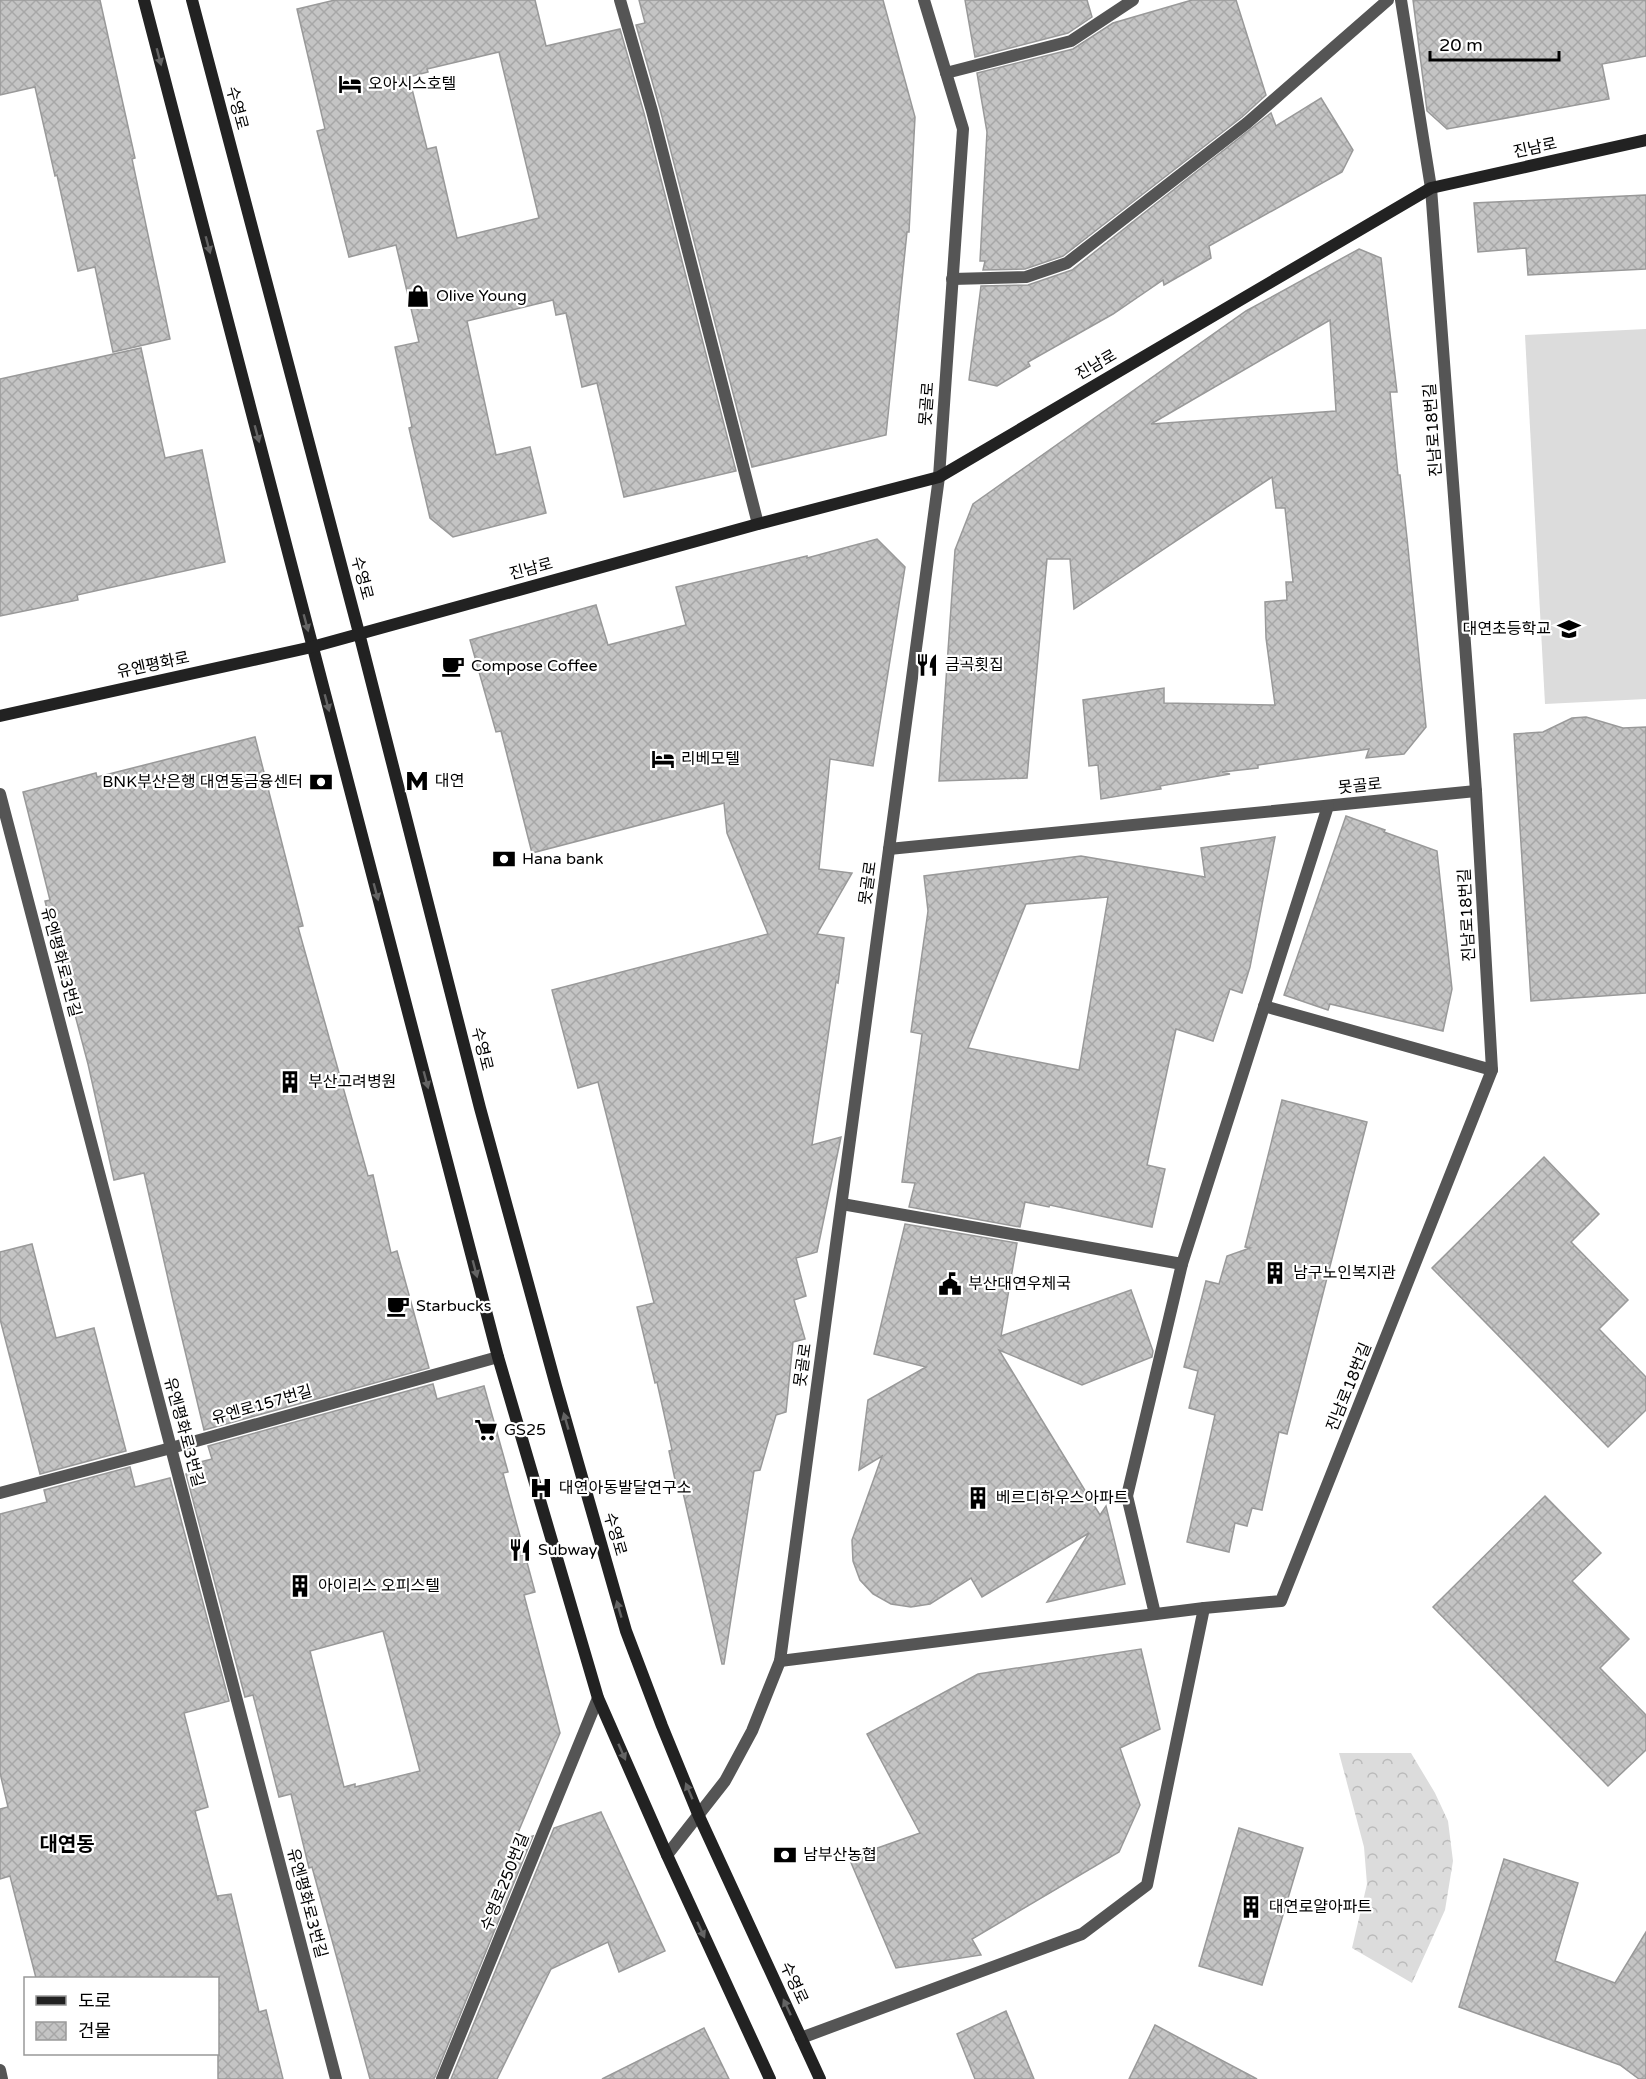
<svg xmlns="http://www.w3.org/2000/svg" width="1646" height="2079" font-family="'Varela Round','Noto Sans KR',sans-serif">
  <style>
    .forest { fill: url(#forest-crowns) }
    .pitch { fill: #dcdcdc }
    .building { fill: url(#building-cross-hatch); stroke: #999; stroke-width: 1.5; fill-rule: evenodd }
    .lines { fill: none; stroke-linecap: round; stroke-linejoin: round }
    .service { stroke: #555; stroke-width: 12 }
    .minor { stroke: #555; stroke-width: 12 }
    .tertiary { stroke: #555; stroke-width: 12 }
    .secondary { stroke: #222; stroke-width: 12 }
    .oneway { fill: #646464 }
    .labels { text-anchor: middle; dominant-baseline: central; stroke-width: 4.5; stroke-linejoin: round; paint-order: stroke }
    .poi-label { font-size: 16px; fill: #000; stroke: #fff; text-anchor: start }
    .street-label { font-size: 16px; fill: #000; stroke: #fff }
    .quarter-label { font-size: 20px; font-weight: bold; fill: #000; stroke: #fff }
  </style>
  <defs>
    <pattern id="forest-crowns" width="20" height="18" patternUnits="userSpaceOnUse" patternTransform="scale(1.5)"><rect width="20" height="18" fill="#dcdcdc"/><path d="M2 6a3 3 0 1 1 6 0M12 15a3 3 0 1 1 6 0" fill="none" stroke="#bbb"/></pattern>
    <pattern id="building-cross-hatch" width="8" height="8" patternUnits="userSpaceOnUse" patternTransform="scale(1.5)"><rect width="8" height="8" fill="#c4c4c4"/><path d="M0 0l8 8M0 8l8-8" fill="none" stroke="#a7a7a7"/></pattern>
  </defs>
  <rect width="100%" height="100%" fill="#fff"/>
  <polygon class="forest" points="1339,1753 1411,1753 1435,1793 1448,1821 1453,1861 1445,1910 1412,1983 1352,1948 1367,1884 1364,1847"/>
  <polygon class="pitch" points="1646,329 1646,699 1545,704 1525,335"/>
  <g class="building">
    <polygon points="0,0 100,0 135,158 132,159 170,339 113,352 95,267 78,271 57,175 55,176 35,87 0,95"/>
    <path d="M335 0H535L546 46 620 29 644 113 736 471 624 497 597 383 582 387 566 313 556 315 553 300 467 321 496 455 530 447 546 513 453 537 430 518 409 428 412 427 395 347 419 342 396 245 349 257 317 131 325 129 297 9ZM499 52 539 218 457 238 436 147 427 149 409 77 428 72 427 69Z"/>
    <polygon points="639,0 883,0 915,117 909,232 907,232 886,435 752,467 660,109 636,25 645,23"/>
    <polygon points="965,0 1087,0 1092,17 1068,33 975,57"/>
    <polygon points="1192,0 1236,0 1266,95 1242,117 1063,256 1025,269 983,270 985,261 980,261 987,132 977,73 1073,49 1113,23"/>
    <polygon points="1413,0 1646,0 1646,56 1602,64 1609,99 1447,129 1427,111"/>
    <polygon points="1321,98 1353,150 1342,172 1209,246 1211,258 1164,285 1163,280 1113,314 1028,362 1030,366 997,386 969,380 981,286 1028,285 1072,270 1271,113 1276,126"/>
    <polygon points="1646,195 1646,269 1528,275 1526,248 1478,252 1474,203"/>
    <path d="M1359 249 1381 258 1397 392H1390L1398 475H1400L1407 538 1426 727 1404 754 1366 758 1369 749 1258 765V768L1222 772 1230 774 1160 786 1161 789 1101 799 1098 765 1089 766 1083 700 1164 688V703L1275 705 1266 638 1265 602 1287 600 1286 582H1293L1285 508H1276L1272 477 1074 609 1070 559H1047L1027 778 939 781 955 550 973 504 1246 311ZM1330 320 1336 411 1151 424Z"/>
    <polygon points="141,348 165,458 202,450 225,562 77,595 78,600 0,616 0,379"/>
    <polygon points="877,539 905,567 873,766 830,759 819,869 852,873 817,934 844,938 838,983 836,982 812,1145 841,1137 817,1252 796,1258 806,1296 794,1300 805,1339 793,1342 786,1412 776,1415 760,1470 754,1471 724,1664 722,1664 682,1488 677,1489 669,1451 672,1450 657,1382 655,1383 637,1307 654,1303 598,1082 578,1088 552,990 768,934 727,833 724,803 532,853 501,731 496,732 470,640 596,605 608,645 686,625 676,587 807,556 807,558"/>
    <polygon points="1586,717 1623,728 1646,727 1646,993 1531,1001 1514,734 1543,732 1572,718"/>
    <polygon points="255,737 303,926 298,927 368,1176 373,1175 391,1253 397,1251 429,1368 204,1430 174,1305 144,1173 114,1180 88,1064 45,901 50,900 23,792 96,773 97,777"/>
    <polygon points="1346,816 1385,830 1384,832 1437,851 1452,989 1443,1031 1330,1004 1328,1010 1284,995"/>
    <path d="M1275 837 1250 967 1242 993 1230 989 1213 1041 1176 1029 1147 1165 1165 1169 1152 1227 1050 1205 1049 1207 1025 1202 1020 1227 909 1207 915 1183 902 1182 922 1034 911 1032 928 911 924 876 1081 856 1205 877 1201 848ZM1108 897 1079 1070 968 1048 1026 904Z"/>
    <polygon points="1282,1100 1367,1122 1287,1434 1279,1432 1262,1510 1252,1508 1247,1526 1235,1523 1229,1552 1187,1542 1215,1415 1189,1408 1198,1371 1184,1367 1206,1281 1219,1284 1227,1256 1250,1248 1245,1247"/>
    <polygon points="1544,1157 1599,1214 1571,1242 1628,1300 1599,1329 1646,1377 1646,1410 1608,1447 1432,1268"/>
    <polygon points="905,1224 1017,1243 1001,1336 1131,1290 1153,1351 1152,1357 1082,1385 999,1350 1100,1515 1106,1506 1125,1584 1047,1602 1089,1533 982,1597 971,1578 930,1604 911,1607 891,1604 873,1594 860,1580 853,1561 852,1540 882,1456 859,1470 868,1400 926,1367 874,1354"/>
    <polygon points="32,1244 56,1338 94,1328 126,1451 40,1474 0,1319 0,1252"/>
    <path d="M433 1384 437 1399 484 1386 508 1472 503 1473 535 1592 524 1595 560 1733 514 1842 533 1836 434 2079H370L312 1867 309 1868 291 1794 279 1797 253 1695 245 1697 186 1474 203 1469 200 1462 212 1459 208 1446ZM383 1631 420 1771 355 1787V1784L344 1787 310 1651Z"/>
    <polygon points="130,1467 135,1487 170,1478 229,1701 184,1713 208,1807 195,1811 218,1901 218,1896 231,1894 259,2012 266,2010 283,2079 218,2079 218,1978 36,1978 10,1876 0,1879 0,1809 8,1807 0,1773 0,1514 47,1502 44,1490"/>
    <polygon points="1545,1496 1601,1553 1572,1581 1629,1639 1600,1668 1646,1715 1646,1750 1608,1786 1433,1607"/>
    <polygon points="1141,1649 1160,1729 1120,1748 1140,1805 1119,1852 972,1939 981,1955 896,1968 849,1858 920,1833 867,1734 978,1674"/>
    <polygon points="601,1812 665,1951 619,1972 608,1942 551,1969 497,2079 451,2079 554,1828"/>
    <polygon points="1239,1828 1303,1848 1262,1985 1199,1966"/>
    <polygon points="1504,1859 1578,1883 1555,1961 1615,1983 1646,1932 1646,2079 1639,2079 1620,2065 1459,2007"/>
    <polygon points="1006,2011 1034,2079 975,2079 957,2034"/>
    <polygon points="1155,2025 1257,2079 1129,2079"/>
    <polygon points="704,2028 729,2079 602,2079"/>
  </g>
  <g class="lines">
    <g class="service">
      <polyline points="946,73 1071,41 1133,0"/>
      <polyline points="952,279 1026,277 1067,263 1247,123 1388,0"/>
      <polyline points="1155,1614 1127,1496 1182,1264"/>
    </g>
    <g class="minor">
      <polyline points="620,0 652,111 758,524"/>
      <polyline points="0,794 336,2079"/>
      <polyline points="889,849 1476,791"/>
      <polyline points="1264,1006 1492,1070"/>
      <polyline points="842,1204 1182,1264 1328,806"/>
      <polyline points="0,1493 171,1448 498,1357"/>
      <polyline points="780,1661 1204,1608 1281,1601 1492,1070 1476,791 1431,188 1401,0"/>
      <polyline points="801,2038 1082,1934 1147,1885 1204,1608"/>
      <polyline points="0,2070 2,2079"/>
      <polyline points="442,2079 598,1698"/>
    </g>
    <polyline class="tertiary" points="667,1855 725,1781 752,1731 780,1661 939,477 963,129 924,0"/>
    <g class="secondary">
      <polyline points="144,0 498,1357 598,1698 667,1855 770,2079"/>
      <polyline points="192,0 359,633 480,1108 556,1386 626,1631 662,1726 698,1814 820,2079"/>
      <polyline points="0,716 312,647 758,524 939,477 1431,188 1646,140"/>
    </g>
  </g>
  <defs><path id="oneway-solid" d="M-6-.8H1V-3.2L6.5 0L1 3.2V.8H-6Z" transform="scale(1.5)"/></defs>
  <g class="oneway">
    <use href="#oneway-solid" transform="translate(159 57) rotate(75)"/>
    <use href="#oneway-solid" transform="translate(208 245) rotate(75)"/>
    <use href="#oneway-solid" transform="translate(257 434) rotate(75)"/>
    <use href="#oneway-solid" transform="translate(306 623) rotate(75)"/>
    <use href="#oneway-solid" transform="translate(327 703) rotate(75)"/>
    <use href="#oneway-solid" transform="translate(376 892) rotate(75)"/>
    <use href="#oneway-solid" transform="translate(426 1080) rotate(75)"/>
    <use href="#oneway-solid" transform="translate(475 1269) rotate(75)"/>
    <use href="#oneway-solid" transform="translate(566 1421) rotate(-106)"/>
    <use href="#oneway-solid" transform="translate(619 1609) rotate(-106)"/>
    <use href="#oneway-solid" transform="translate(622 1752) rotate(66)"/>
    <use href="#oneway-solid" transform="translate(689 1791) rotate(-113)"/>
    <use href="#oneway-solid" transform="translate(701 1930) rotate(65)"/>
    <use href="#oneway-solid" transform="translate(787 2007) rotate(-115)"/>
  </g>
  <defs>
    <g id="hotel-bare" transform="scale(1.8)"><path d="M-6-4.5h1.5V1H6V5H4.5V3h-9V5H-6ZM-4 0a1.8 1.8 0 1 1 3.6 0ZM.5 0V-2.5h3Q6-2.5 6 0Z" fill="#000" stroke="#fff" stroke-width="2.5" paint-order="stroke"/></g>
    <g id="shop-bare" transform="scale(1.8)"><path d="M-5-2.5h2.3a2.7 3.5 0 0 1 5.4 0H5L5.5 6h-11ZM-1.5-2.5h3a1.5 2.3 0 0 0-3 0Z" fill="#000" stroke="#fff" stroke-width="2.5" paint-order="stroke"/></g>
    <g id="school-bare" transform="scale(1.8)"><path d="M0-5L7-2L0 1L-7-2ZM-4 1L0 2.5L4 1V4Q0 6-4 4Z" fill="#000" stroke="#fff" stroke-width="2.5" paint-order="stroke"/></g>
    <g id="restaurant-bare" transform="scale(1.8)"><path d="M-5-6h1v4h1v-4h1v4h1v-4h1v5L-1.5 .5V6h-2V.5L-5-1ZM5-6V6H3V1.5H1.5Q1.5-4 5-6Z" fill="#000" stroke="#fff" stroke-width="2.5" paint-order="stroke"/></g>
    <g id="cafe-bare" transform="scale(1.8)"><path d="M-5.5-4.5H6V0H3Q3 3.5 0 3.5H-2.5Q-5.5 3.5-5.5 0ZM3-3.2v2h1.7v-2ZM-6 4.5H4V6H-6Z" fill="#000" stroke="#fff" stroke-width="2.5" paint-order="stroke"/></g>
    <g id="metro-bare" transform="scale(1.8)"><path d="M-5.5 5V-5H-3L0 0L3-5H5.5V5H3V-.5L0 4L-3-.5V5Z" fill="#000" stroke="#fff" stroke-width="2.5" paint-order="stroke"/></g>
    <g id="bank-bare" transform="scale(1.8)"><path d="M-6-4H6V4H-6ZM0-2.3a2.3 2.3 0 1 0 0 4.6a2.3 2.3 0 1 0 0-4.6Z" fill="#000" stroke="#fff" stroke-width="2.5" paint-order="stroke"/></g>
    <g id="building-bare" transform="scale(1.8)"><path d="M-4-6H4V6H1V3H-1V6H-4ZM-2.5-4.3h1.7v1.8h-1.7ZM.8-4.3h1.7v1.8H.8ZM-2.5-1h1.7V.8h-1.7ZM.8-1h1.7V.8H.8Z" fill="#000" stroke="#fff" stroke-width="2.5" paint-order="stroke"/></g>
    <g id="civic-bare" transform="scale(1.8)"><path d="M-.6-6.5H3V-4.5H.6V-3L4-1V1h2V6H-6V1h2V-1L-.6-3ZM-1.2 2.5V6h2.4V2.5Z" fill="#000" stroke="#fff" stroke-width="2.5" paint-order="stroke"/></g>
    <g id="supermarket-bare" transform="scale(1.8)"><path d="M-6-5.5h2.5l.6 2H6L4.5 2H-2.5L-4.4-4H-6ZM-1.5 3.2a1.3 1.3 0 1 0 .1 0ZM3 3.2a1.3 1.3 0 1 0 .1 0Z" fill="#000" stroke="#fff" stroke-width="2.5" paint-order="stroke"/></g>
    <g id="hospital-bare" transform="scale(1.8)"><path d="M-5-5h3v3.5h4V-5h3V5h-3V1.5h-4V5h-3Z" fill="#000" stroke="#fff" stroke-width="2.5" paint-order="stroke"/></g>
  </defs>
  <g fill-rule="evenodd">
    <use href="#hotel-bare" x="350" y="84"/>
    <use href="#shop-bare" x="418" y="296"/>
    <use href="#school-bare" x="1569" y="629"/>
    <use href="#restaurant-bare" x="927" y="665"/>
    <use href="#cafe-bare" x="453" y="666"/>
    <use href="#hotel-bare" x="663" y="759"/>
    <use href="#metro-bare" x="417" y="781"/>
    <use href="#bank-bare" x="321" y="782"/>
    <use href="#bank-bare" x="504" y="859"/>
    <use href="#building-bare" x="290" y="1082"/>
    <use href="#building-bare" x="1275" y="1273"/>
    <use href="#civic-bare" x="950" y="1284"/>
    <use href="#cafe-bare" x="398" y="1306"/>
    <use href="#supermarket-bare" x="486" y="1430"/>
    <use href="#hospital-bare" x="541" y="1488"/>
    <use href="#building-bare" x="978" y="1498"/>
    <use href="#restaurant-bare" x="520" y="1550"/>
    <use href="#building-bare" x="300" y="1586"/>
    <use href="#bank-bare" x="785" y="1855"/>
    <use href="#building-bare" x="1251" y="1907"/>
  </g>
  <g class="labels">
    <g class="poi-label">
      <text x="368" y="84">오아시스호텔</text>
      <text x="436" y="296">Olive Young</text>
      <text x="1551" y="629" text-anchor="end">대연초등학교</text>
      <text x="945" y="665">금곡횟집</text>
      <text x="471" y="666">Compose Coffee</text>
      <text x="681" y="759">리베모텔</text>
      <text x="435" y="781">대연</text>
      <text x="303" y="782" text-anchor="end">BNK부산은행 대연동금융센터</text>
      <text x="522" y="859">Hana bank</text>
      <text x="308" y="1082">부산고려병원</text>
      <text x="1293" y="1273">남구노인복지관</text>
      <text x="968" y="1284">부산대연우체국</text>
      <text x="416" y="1306">Starbucks</text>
      <text x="504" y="1430">GS25</text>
      <text x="559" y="1488">대연아동발달연구소</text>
      <text x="996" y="1498">베르디하우스아파트</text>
      <text x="538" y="1550">Subway</text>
      <text x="318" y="1586">아이리스 오피스텔</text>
      <text x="803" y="1855">남부산농협</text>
      <text x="1269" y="1907">대연로얄아파트</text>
    </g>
    <g class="street-label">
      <text transform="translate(237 108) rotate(75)">수영로</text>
      <text transform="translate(1535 148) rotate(-12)">진남로</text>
      <text transform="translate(1096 365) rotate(-30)">진남로</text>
      <text transform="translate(927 404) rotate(-86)">못골로</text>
      <text transform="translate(1433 430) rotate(-94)">진남로18번길</text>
      <text transform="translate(531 569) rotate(-15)">진남로</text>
      <text transform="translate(362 578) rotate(75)">수영로</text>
      <text transform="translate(153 665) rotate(-12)">유엔평화로</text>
      <text transform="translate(1360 786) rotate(-6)">못골로</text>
      <text transform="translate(868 883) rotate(-82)">못골로</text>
      <text transform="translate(1467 915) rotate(-93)">진남로18번길</text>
      <text transform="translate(61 962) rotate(75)">유엔평화로3번길</text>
      <text transform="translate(482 1049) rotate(76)">수영로</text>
      <text transform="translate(803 1365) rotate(-82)">못골로</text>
      <text transform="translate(1349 1387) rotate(-68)">진남로18번길</text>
      <text transform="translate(262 1405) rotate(-16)">유엔로157번길</text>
      <text transform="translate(184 1432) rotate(75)">유엔평화로3번길</text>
      <text transform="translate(615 1534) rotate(74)">수영로</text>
      <text transform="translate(505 1882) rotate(-68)">수영로250번길</text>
      <text transform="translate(307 1903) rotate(75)">유엔평화로3번길</text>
      <text transform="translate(794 1983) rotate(65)">수영로</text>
    </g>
    <g class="quarter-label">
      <text x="67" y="1845">대연동</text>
    </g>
  </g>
  <rect x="24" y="1977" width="195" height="78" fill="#ffffff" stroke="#999999" stroke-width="1.5"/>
  <rect x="36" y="1996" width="30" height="9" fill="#222222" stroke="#999999" stroke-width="1.5"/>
  <text x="78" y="2007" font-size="18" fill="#000000">도로</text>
  <rect x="36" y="2022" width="30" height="18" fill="url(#building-cross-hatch)" stroke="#999999" stroke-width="1.5"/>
  <text x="78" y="2037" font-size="18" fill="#000000">건물</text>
  <path d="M1430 51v9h129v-9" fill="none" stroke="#000000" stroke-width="3"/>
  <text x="1439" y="51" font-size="18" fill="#000000" stroke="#ffffff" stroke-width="4.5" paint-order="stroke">20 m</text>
</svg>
